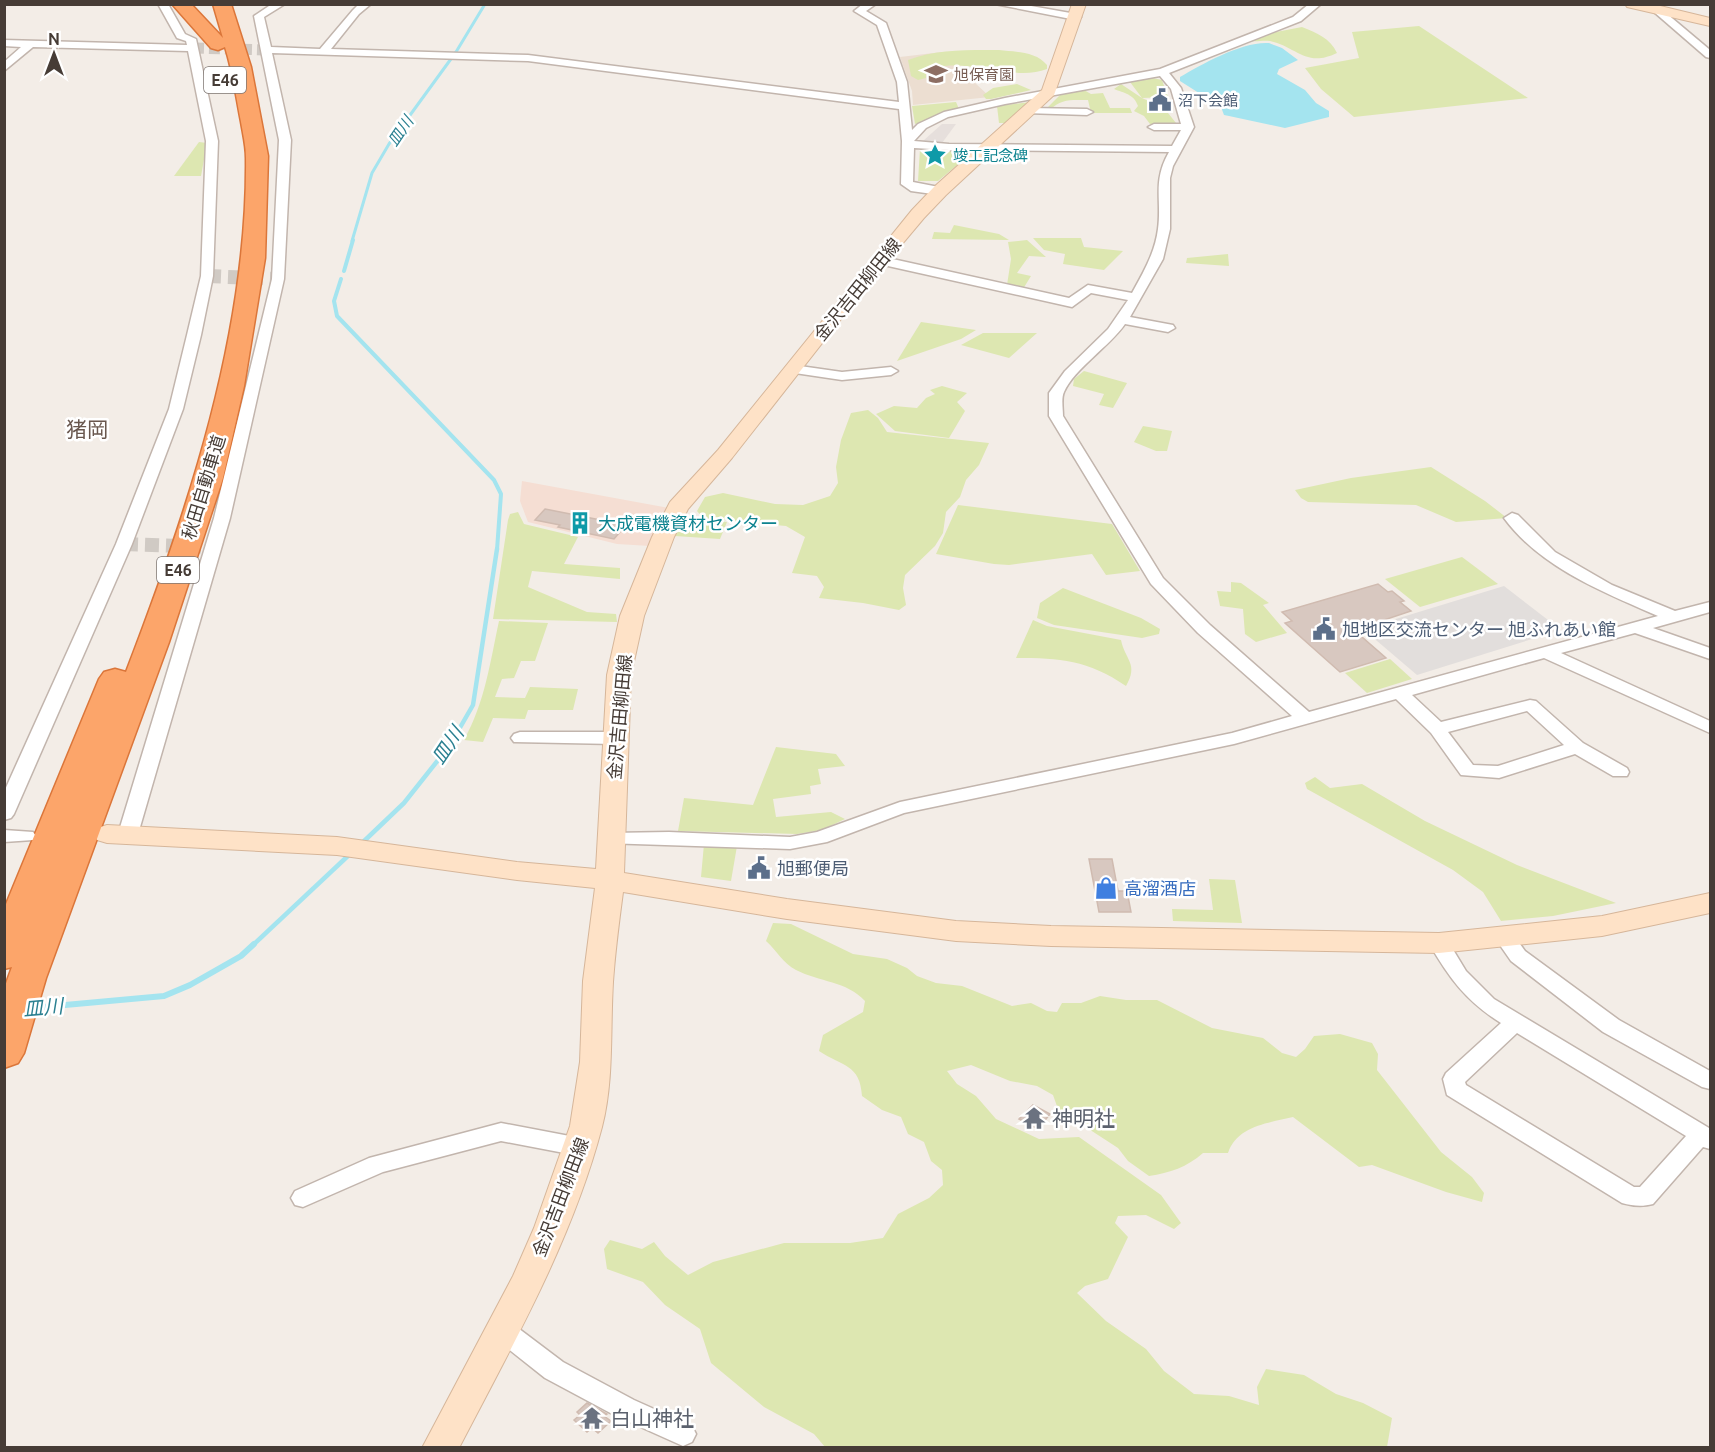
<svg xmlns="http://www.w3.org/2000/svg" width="1715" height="1452" font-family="Ubuntu,'Noto Sans JP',sans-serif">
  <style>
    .commercial { fill: #f5ded3 }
    .industrial { fill: #e6dfdc }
    .education { fill: #ecded1 }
    .green { fill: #dde7b1 }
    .parking { fill: #e2dedc }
    .water { fill: #a4e4ef }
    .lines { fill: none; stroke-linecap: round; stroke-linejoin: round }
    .stream-far3 { stroke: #a4e4ef; stroke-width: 3 }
    .stream-far2 { stroke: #a4e4ef; stroke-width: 4 }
    .stream-far1 { stroke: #a4e4ef; stroke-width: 4.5 }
    .stream { stroke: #a4e4ef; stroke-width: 6 }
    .building { fill: #d8c8c0; stroke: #d0bbb0; stroke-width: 1.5 }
    .street-tunnel-far1 { stroke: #d0cac4; stroke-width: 11; stroke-dasharray: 11 5; stroke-linecap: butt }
    .street-tunnel { stroke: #d0cac4; stroke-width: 14; stroke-dasharray: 14 7; stroke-linecap: butt }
    .street-casing { stroke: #c2b5ad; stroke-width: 3 }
    .secondary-casing { stroke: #d6b69a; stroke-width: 2 }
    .highway-casing { stroke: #db763a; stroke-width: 3 }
    .street { fill: #fff; fill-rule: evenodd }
    .secondary { fill: #fee2c7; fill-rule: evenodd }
    .highway { fill: #fca56a; fill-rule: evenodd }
    .labels { text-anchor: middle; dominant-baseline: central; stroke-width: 5; stroke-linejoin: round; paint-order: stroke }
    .far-education-label { font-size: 15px; fill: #785e54; stroke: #fff; text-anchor: start }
    .far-service-label { font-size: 15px; fill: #4e5e75; stroke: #fff; text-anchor: start }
    .far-culture-label { font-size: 15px; fill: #0d838f; stroke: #fff; text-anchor: start }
    .shield { fill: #fff; stroke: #7e7672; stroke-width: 1.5 }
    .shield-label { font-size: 16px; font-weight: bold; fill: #463c36 }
    .far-water-label { font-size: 16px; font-style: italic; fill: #2b8091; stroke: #fff }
    .street-label { font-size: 18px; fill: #463c36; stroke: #fff }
    .culture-label { font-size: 18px; fill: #0d838f; stroke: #fff; text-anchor: start }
    .service-label { font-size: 18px; fill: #4e5e75; stroke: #fff; text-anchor: start }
    .shop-label { font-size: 18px; fill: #366cbe; stroke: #fff; text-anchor: start }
    .water-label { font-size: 20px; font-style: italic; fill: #2b8091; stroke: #fff }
    .quarter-label { font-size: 21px; fill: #69574e; stroke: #fff }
    .near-worship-label { font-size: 21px; fill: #5b616d; stroke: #fff; text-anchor: start }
  </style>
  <rect width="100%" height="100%" fill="#f3ede7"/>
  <polygon class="commercial" points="522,481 669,508 650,546 617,544 528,522 520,501"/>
  <polygon class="industrial" points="942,124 956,124 942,143 923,141"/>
  <polygon class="education" points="942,52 990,97 913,105 912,91 900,57"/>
  <g class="green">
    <polygon points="1419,26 1528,98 1354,117 1321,89 1305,68 1359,58 1352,32"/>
    <path d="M1302 27C1317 33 1330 38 1337 53 1306 68 1297 47 1270 41 1263 40 1257 42 1251 41L1271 33Z"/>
    <path d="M999 50C1015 52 1036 51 1047 65V69C1012 83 962 54 926 71V78L918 80 911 76 908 60C936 49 969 50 999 50Z"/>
    <path d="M1148 77 1162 80 1168 97 1142 98 1164 108 1176 123 1172 125 1150 124 1144 116 1134 111 1138 106C1134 94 1124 93 1114 89L1121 84 1142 98 1130 82Z"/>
    <polygon points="1017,84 1031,90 991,99 986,99 983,95 993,88"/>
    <path d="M1084 90 1091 94 1103 93 1110 108H1130L1132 113H1091L1088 100C1073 100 1061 98 1050 110L1046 109 1060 95Z"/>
    <polygon points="956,102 959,109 915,124 912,106"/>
    <polygon points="1031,102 1008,123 999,123 997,106"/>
    <polygon points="199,142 207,143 201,176 174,176"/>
    <polygon points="920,149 973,152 938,181 918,181"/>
    <polygon points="954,225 999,234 1009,240 932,239 934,232 950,233"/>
    <polygon points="1033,238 1081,238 1084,247 1123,251 1104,270 1063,264 1065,254 1044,250"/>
    <polygon points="1027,240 1046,257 1029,256 1017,273 1031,276 1023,289 1007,285 1011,259 1008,242"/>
    <polygon points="1228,254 1229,266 1186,263 1187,258"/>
    <polygon points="921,322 976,330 961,339 897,361"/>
    <polygon points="983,333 1037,333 1009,358 961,345"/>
    <polygon points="1084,371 1127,383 1113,408 1099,405 1104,394 1073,386 1074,379"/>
    <polygon points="942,386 967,393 957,402 965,411 949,438 895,431 876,414 894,406 917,408 926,398 935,394 930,390"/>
    <polygon points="868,410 878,418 887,432 989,443 979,465 966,480 960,497 946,512 943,533 935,546 905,575 903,588 906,605 899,610 863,603 819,598 824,587 817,576 792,573 805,537 786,526 703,518 697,511 705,497 723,493 775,504 803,505 830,496 838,483 836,467 841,440 851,413"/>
    <polygon points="1143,426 1172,431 1167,451 1156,451 1134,442"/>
    <polygon points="1431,467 1485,501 1507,518 1456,522 1416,505 1308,502 1301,498 1295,490 1351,478"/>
    <polygon points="958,505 1112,524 1140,571 1106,575 1092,554 1009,565 994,564 936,554"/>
    <polygon points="518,512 524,524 578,537 564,564 620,568 620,579 532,571 528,587 587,612 616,614 617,622 493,619 508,520 510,514"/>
    <polygon points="684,518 727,522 720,539 675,536"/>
    <polygon points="1462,557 1498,584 1420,607 1385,579"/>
    <polygon points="1231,582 1241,583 1269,603 1263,605 1287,633 1256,642 1245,634 1243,609 1220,606 1217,591 1231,592"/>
    <polygon points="1063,588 1141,618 1160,629 1159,634 1142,638 1054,625 1037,618 1040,603"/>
    <path d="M1033 620 1047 626 1121 640C1125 660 1139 664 1126 686 1088 660 1060 658 1016 658Z"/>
    <path d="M499 621 548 623 535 661H521L514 678 502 679 495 697 525 698 530 687 578 689 573 710H528L525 719 493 718 483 742 464 740C485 702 490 663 499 621Z"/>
    <polygon points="1390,659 1412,679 1367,693 1345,673"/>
    <polygon points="776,747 836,754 845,766 818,769 821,784 810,786 811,794 773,799 776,817 831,812 845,819 822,830 797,834 678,831 684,798 753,805"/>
    <polygon points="1315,777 1330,788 1362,784 1425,821 1517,865 1616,903 1553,916 1501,921 1483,892 1453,870 1307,789 1305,783"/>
    <polygon points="704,844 737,846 731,881 701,877"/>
    <polygon points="1209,879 1235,880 1242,923 1173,921 1172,909 1213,910"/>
    <path d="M773 923 791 924 853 954 887 959 907 968 917 976 936 983 962 986 1012 1006 1031 1003 1047 1011 1057 1012 1062 1003H1081L1100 996 1126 1000H1157L1212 1028 1263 1038 1282 1053 1296 1057 1305 1049 1314 1036 1340 1034 1372 1043 1378 1054 1377 1070 1441 1152 1472 1177 1484 1193 1482 1202 1446 1192 1372 1165 1359 1167 1293 1117C1268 1123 1237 1126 1228 1153H1203C1187 1167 1170 1173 1149 1176L1128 1161 1118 1148 1058 1109 1053 1095 1037 1086 1010 1081 971 1065 947 1071 957 1084 976 1096 996 1119 1039 1139 1079 1137 1161 1195 1181 1223 1174 1229 1146 1215 1118 1216 1115 1223 1128 1237 1108 1279 1085 1286 1077 1293 1106 1321 1146 1349 1164 1371 1194 1394 1229 1396 1259 1405 1257 1387 1266 1369 1304 1375 1336 1394 1363 1403 1392 1418 1387 1447H825L814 1434 764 1407 711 1363 700 1329 665 1305 643 1282 607 1269 604 1249 610 1240 642 1249 654 1242 665 1256 688 1275 713 1262 784 1243H850L883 1238 898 1214 929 1198 943 1185 942 1170 931 1161 924 1142 908 1134 901 1117 882 1110 862 1096C860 1064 843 1067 819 1051L823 1035 863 1012 865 1001C847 981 819 982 796 970 783 963 777 951 766 941Z"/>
  </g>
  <polygon class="parking" points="1504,586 1561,630 1417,675 1363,629"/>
  <path class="water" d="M1269 43 1282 48 1298 60 1279 69 1277 74 1305 90 1316 103 1329 111V117L1285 128 1229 116 1224 115 1221 107 1180 81V77C1202 64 1243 41 1269 43Z"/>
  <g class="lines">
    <polyline class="stream-far3" points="352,241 372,173 389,144 456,52 485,4"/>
    <g class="stream-far2">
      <polyline points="344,271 353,240"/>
      <polyline points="341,279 334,301 337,316 494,480 501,494 497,550"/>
    </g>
    <g class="stream-far1">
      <polyline points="361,844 404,803 450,745 473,705 497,549"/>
      <polyline points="252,946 350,854"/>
    </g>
    <polyline class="stream" points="32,1008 164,996 190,985 241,956 254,944"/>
  </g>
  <g class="building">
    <polygon points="545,509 626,525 614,539 558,527 560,525 535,520"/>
    <polygon points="1378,584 1388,592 1392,591 1404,601 1400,602 1411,611 1354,630 1386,658 1340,672 1285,623 1292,621 1282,612"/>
    <polygon points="1089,859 1112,859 1118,891 1127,891 1131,912 1099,912"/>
    <polygon points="1033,1105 1050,1114 1038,1129 1019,1119"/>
    <polygon points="587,1403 607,1414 604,1416 611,1421 598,1433 592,1428 587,1432 574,1420 580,1415 577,1412"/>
  </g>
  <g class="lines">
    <polyline class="street-tunnel-far1" points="193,48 266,50"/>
    <g class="street-tunnel">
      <polyline points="207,276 278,279"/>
      <polyline points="124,544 212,547"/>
    </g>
    <g class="street-casing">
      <g id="street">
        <polygon points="158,4 168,4 185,34 196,39 218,141 213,276 201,335 183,409 132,544 14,814 11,818 4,820 4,792 116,544 169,409 187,335 201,276 206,141 188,51 33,47 4,71 4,62 21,47 4,46 4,40 187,45 186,41 177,38"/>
        <path d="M272 4H285L264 17 271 47 320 49 353 10 359 4H371L359 14 331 49 528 55 899 102 897 82 877 25 854 11 863 4H876L866 11 886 23 907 82 912 130 918 124 944 112 1005 98 1160 69 1293 17 1309 4H1321L1301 21 1169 73 1181 88 1194 127 1173 166 1170 178V229L1163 259 1130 317 1173 325 1175 328 1168 332 1125 324C1110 346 1074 369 1064 392 1061 398 1063 409 1063 416L1163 578 1210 625 1309 712 1658 616C1603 592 1541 568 1504 518L1512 513 1518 515 1555 552 1612 585 1675 611 1710 602V612L1653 628 1710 648V659L1635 633 1561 653 1710 721V733L1544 658 1412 695 1441 722 1530 700 1536 701 1583 743 1627 768 1629 772 1627 776H1613L1575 754 1499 778 1461 775 1431 733 1396 699 1234 744 904 813 827 842 790 849 604 843 601 839 604 835 611 833 669 832 790 837 817 832 900 802 1232 733 1292 716 1198 633 1151 584 1049 416V393L1065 371 1108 329 1128 300 1091 293 1072 307 879 264 873 260 879 256 1069 298 1088 285 1132 293C1143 273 1155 253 1158 229 1162 199 1152 182 1169 152L949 150 914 148 913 182 944 188V194L940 195 911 191 901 184 902 141 899 109 528 61 272 53 291 140 284 279 230 518 138 834 135 838 128 840 121 838 118 834 214 518 272 279 279 140 254 16ZM1160 76 1171 89 1181 124H1154L1148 127 1154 130H1181L1172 146 949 144 914 141 926 128 948 117 1005 104ZM1527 711 1564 745 1498 766 1473 765 1448 732Z"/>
        <polygon points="995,4 1020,4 1076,14 1081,17 1076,20"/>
        <polygon points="1654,8 1660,8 1710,50 1710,58 1706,57 1654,12"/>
        <polygon points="1029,108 1087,109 1093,112 1087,115 1025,113 1024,111"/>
        <polygon points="793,365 842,372 891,367 898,371 891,375 842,380 788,372 786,369 788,366"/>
        <polygon points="520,732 615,732 621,734 624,738 621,742 615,744 514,742 511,738 514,734"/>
        <polygon points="4,830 33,832 36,836 33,840 4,842"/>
        <polygon points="1505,931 1512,933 1525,951 1619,1020 1710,1071 1710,1089 1702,1087 1603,1032 1511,961 1495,938 1498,933"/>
        <path d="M1439 936 1446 938 1466 971 1494 999 1709 1128 1710 1149 1703 1147 1653 1204C1642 1207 1633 1206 1622 1203L1447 1095 1443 1079 1446 1073 1501 1023C1466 1001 1449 978 1429 943L1432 938ZM1517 1033 1686 1136 1640 1187H1634L1466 1085 1465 1082Z"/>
        <polygon points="501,1123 580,1138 588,1141 591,1147 588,1153 580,1156 501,1141 383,1172 303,1207 295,1205 291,1198 295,1191 369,1158"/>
        <polygon points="501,1318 510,1322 563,1362 634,1400 692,1426 696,1434 692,1442 683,1446 674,1442 616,1416 545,1378 492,1336 489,1329 492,1322"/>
      </g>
    </g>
    <g class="secondary-casing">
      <g id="secondary">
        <path d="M1072 4H1086L1054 95 946 195 924 218 867 286 732 458 688 509 674 537 644 616 631 675 624 873 787 899 956 921 1051 926 1439 933 1602 916 1710 893V913L1602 936 1439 953 1051 946 956 941 787 919 623 892C619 922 615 952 613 982 610 1030 614 1081 602 1127 572 1241 513 1344 459 1448H422L513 1276 534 1228 570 1126 580 1062 583 981 595 888 517 880 337 855 107 843 97 840 93 834 97 828 107 825 337 837 517 862 596 869 607 675 620 616 652 537 670 502 718 450 912 210 934 187 1042 90Z"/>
        <polygon points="1625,4 1652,4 1710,18 1710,26 1627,7"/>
      </g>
    </g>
    <g class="highway-casing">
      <path id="highway" d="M172 4H191L223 38 213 4H231L251 67 268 156 265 258 244 386 223 478 169 642 46 978 24 1053 18 1063 4 1068V989L12 967 4 969V909L99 679 104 672 115 669 126 672C188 511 248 332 246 158 246 146 243 134 241 122 236 97 233 72 225 47L218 50 211 48Z"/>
    </g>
    <use href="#street" class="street"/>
    <use href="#secondary" class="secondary"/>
    <use href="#highway" class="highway"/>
  </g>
  <defs>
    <g id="school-bare" transform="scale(1.8)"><path d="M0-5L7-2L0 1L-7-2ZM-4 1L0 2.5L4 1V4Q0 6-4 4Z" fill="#8d6e63" stroke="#fff" stroke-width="2.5" paint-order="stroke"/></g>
    <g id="civic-bare" transform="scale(1.8)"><path d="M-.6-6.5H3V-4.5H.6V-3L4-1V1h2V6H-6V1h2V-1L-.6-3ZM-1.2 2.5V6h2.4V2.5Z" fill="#5c6f8a" stroke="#fff" stroke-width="2.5" paint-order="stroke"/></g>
    <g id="sight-bare" transform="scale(1.8)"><path d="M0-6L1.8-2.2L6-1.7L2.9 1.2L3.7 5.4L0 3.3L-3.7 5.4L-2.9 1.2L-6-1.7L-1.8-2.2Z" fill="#0f9aa8" stroke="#fff" stroke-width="2.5" paint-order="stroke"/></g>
    <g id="building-bare" transform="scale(1.8)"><path d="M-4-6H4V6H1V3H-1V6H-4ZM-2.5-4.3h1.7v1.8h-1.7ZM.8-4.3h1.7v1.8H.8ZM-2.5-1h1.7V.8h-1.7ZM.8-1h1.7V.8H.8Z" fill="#0f9aa8" stroke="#fff" stroke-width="2.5" paint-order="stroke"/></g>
    <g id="shop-bare" transform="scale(1.8)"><path d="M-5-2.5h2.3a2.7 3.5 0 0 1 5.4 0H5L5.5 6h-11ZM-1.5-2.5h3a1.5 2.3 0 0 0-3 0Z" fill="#3f7fe0" stroke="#fff" stroke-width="2.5" paint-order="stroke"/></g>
    <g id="temple-bare" transform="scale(1.8)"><path d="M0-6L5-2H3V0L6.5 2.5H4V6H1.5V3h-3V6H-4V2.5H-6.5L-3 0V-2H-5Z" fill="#6b7280" stroke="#fff" stroke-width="2.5" paint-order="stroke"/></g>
  </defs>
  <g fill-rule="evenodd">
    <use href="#school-bare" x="936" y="74"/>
    <use href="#civic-bare" x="1160" y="100"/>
    <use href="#sight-bare" x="935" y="155"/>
    <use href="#building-bare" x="580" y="523"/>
    <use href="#civic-bare" x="1324" y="629"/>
    <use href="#civic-bare" x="759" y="868"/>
    <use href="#shop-bare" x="1106" y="888"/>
    <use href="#temple-bare" x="1034" y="1118"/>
    <use href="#temple-bare" x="592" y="1418"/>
  </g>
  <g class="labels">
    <g class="far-education-label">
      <text x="954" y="74">旭保育園</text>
    </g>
    <g class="far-service-label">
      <text x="1178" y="100">沼下会館</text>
    </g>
    <g class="far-culture-label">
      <text x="953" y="155">竣工記念碑</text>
    </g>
    <g class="shield">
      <rect x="204" y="67" width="42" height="26" rx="4.5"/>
      <rect x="157" y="557" width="42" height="26" rx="4.5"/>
    </g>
    <g class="shield-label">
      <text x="225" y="80">E46</text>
      <text x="178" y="570">E46</text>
    </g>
    <g class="far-water-label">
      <text transform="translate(400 131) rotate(-56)">皿川</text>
    </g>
    <g class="street-label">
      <text transform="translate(857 289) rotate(-51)">金沢吉田柳田線</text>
      <text transform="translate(203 487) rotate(-73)">秋田自動車道</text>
      <text transform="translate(619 717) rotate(-85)">金沢吉田柳田線</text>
      <text transform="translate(560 1197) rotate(-69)">金沢吉田柳田線</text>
    </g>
    <g class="culture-label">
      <text x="598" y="523">大成電機資材センター</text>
    </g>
    <g class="service-label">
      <text x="1342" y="629">旭地区交流センター 旭ふれあい館</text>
      <text x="777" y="868">旭郵便局</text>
    </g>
    <g class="shop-label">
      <text x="1124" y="888">高溜酒店</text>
    </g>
    <g class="water-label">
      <text transform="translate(447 745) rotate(-56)">皿川</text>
      <text transform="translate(43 1007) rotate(-5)">皿川</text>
    </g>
    <g class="quarter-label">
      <text x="87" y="429">猪岡</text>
    </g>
    <g class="near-worship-label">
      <text x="1052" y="1118">神明社</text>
      <text x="610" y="1418">白山神社</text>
    </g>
  </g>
  <rect width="1715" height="1452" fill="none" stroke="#463c36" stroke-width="12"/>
  <g transform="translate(54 54)" stroke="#ffffff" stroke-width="4.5" paint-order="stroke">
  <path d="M0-4.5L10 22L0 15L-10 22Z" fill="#463c36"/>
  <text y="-9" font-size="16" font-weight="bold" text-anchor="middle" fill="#463c36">N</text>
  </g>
</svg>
